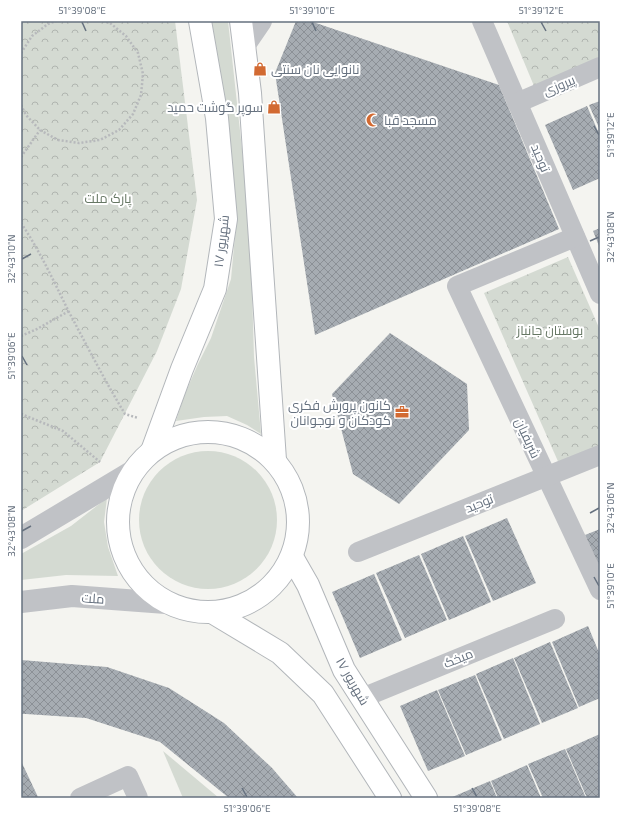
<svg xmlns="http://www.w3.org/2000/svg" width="621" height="819" font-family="'Exo 2',Cairo,sans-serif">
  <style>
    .grass { fill: #d4dad2 }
    .park { fill: url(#park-crowns) }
    .building { fill: url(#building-cross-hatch) }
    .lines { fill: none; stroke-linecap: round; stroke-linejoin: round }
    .secondary-casing { stroke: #b2b6ba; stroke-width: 24 }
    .path { stroke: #b7b9bc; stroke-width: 2.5; stroke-dasharray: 2 2; stroke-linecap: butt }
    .minor { stroke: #c0c2c6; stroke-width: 20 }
    .tertiary { stroke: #c0c2c6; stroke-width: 22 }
    .secondary { stroke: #fff; stroke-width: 22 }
    .ticks { fill: none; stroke: #66717f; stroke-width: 1.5 }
    .labels { text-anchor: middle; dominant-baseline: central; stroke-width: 4; stroke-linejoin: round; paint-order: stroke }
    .poi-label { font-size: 13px; fill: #66717f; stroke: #fff; text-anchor: start }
    .street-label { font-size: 13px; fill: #66717f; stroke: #fff }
    .park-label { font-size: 13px; fill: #667764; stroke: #fff }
    .neatline { fill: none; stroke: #66717f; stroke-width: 1.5 }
    .ticks-label { font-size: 10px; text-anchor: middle; fill: #66717f }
  </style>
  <defs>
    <pattern id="park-crowns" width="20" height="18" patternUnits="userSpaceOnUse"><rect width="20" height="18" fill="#d4dad2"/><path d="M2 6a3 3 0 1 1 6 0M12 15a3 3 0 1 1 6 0" fill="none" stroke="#b0b5b0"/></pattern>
    <pattern id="building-cross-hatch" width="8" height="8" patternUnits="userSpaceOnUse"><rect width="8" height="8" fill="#a6acb2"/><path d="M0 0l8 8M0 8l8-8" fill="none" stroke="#8b9096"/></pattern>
  </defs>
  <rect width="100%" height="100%" fill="#f4f4f0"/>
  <g class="grass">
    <polygon points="211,21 228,21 250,222 254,357 261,434 247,425 227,416 204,417 176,421 184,396 198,364 211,338 231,279 236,225"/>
    <circle cx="208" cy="520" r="69"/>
    <polygon points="107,498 104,522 108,547 118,576 66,575 21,580 21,554 71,526"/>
    <polygon points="163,751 219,798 183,798"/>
  </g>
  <g class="park">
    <polygon points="21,21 175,21 197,200 181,289 157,351 100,462 21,511"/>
    <polygon points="507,21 600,21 600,57 534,86"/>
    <polygon points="568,257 600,330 600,449 560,466 484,293"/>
  </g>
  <g class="building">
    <polygon points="296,21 310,21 499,85 559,229 315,335 275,73"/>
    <polygon points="600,101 600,130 589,105"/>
    <polygon points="587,106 600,136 600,178 573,190 545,125"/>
    <polygon points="600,228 600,248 593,231"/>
    <polygon points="390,333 467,384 469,430 399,504 353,474 332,394"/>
    <polygon points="507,518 536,583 493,601 465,536"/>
    <polygon points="600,529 600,571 585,535"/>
    <polygon points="463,536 491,602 449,620 421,554"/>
    <polygon points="419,555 447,620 405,638 376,573"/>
    <polygon points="374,574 402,640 360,658 332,592"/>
    <polygon points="588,626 600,655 600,698 579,707 552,642"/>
    <polygon points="550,642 578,708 542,723 514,658"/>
    <polygon points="513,658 540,724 504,739 476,674"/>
    <polygon points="21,660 107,667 169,688 224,723 272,768 298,798 229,798 160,742 86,718 26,714 21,714"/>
    <polygon points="475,675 502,740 466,755 438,690"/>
    <polygon points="437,690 465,756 428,771 400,706"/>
    <polygon points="600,734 600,798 587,798 566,749"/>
    <polygon points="565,749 586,798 543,798 528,764"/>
    <polygon points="21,761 38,797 36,798 21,798"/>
    <polygon points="527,765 541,798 498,798 491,781"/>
    <polygon points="490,781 497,798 450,798"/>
  </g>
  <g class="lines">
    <g class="secondary-casing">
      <g id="secondary">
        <polyline points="241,21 250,93 275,460"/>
        <circle cx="208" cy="522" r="90"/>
        <polyline points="152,451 182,369 215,289 226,219 217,118 200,21"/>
        <polyline points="292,557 308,585 344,670 426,798"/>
        <polyline points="212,612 280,653 323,694 390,798"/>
      </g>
    </g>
    <g class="path">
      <polyline points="21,53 32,36 48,24 56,21"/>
      <polyline points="21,105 26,115 40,130 58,140 79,143 100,140 119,130 133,114 141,95 143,74 138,53 126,36 110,23 103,21"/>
      <polyline points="21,157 40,130"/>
      <path d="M21 223C40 251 54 282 69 312 87 346 105 381 125 414L138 418"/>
      <polyline points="21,336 37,329 69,311"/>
      <polyline points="21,414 63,431 100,462"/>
    </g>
    <g class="minor">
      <polyline points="482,21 600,294"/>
      <polyline points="517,103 600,67"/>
      <polyline points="575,237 457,286 600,590"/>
      <polyline points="358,552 600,455"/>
      <polyline points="362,698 555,619"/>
      <polyline points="80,798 128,776 138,798"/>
    </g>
    <g class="tertiary">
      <polyline points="244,46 261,21"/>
      <polyline points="21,538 133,471"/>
      <polyline points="21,602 72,596 166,603"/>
    </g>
    <use href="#secondary" class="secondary"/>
  </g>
  <path class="ticks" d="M82 22 86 31M312 22 316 31M541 22 546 31M594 126 599 135M590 241 599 237M22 259 31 254M22 356 27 365M590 513 599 508M22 531 31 526M594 577 599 586M242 788 247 797M472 788 477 797"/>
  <defs>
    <g id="shop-bare" transform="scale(1.08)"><path d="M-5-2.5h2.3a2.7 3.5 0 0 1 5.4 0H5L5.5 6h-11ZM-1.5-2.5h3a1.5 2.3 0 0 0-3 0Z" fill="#d26a32" stroke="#fff" stroke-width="2.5" paint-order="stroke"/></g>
    <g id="mosque-bare" transform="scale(1.08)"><path d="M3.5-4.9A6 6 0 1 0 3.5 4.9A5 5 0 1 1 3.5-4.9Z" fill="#d26a32" stroke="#fff" stroke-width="2.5" paint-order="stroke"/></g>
    <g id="office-bare" transform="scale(1.08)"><path d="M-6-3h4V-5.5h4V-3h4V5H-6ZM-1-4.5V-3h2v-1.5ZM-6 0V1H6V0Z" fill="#d26a32" stroke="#fff" stroke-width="2.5" paint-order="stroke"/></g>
  </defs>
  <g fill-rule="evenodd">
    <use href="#shop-bare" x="260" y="69"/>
    <use href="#shop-bare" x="274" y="107"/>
    <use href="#mosque-bare" x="373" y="120"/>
    <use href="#office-bare" x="402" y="412"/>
  </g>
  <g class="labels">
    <g class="poi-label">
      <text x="271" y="69">نانوایی نان سنتی</text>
      <text x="263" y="107" text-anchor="end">سوپر گوشت حمید</text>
      <text x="384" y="120">مسجد قبا</text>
      <text x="391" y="405" text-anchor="end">کانون پرورش فکری<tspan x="391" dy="15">کودکان و نوجوانان</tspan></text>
    </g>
    <g class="street-label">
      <text transform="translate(559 85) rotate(-23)">پیروزی</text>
      <text transform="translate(541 158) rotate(67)">توحید</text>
      <text transform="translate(221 241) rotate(-83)">۱۷ شهریور</text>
      <text transform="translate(528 438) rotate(65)">شریفیان</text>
      <text transform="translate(479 503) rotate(-22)">توحید</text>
      <text transform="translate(93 598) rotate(4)">ملت</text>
      <text transform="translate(458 658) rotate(-22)">میخک</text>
      <text transform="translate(353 681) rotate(60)">۱۷ شهریور</text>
    </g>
    <g class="park-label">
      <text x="108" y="198">پارک ملت</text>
      <text x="550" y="330">بوستان جانباز</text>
    </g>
  </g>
  <rect width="621" height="819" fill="none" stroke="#ffffff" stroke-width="44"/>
  <rect x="22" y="22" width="577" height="775" class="neatline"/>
  <g class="ticks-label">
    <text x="82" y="14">51°39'08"E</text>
    <text x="312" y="14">51°39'10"E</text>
    <text x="541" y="14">51°39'12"E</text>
    <text transform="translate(610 135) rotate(-90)" y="4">51°39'12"E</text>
    <text transform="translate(610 237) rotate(-90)" y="4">32°43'08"N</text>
    <text transform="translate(11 259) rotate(-90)" y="4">32°43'10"N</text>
    <text transform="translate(11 356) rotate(-90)" y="4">51°39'06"E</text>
    <text transform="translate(610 508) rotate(-90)" y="4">32°43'06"N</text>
    <text transform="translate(11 531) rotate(-90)" y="4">32°43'08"N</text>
    <text transform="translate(610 586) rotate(-90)" y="4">51°39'10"E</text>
    <text x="247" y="812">51°39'06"E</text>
    <text x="477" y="812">51°39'08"E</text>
  </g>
</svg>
